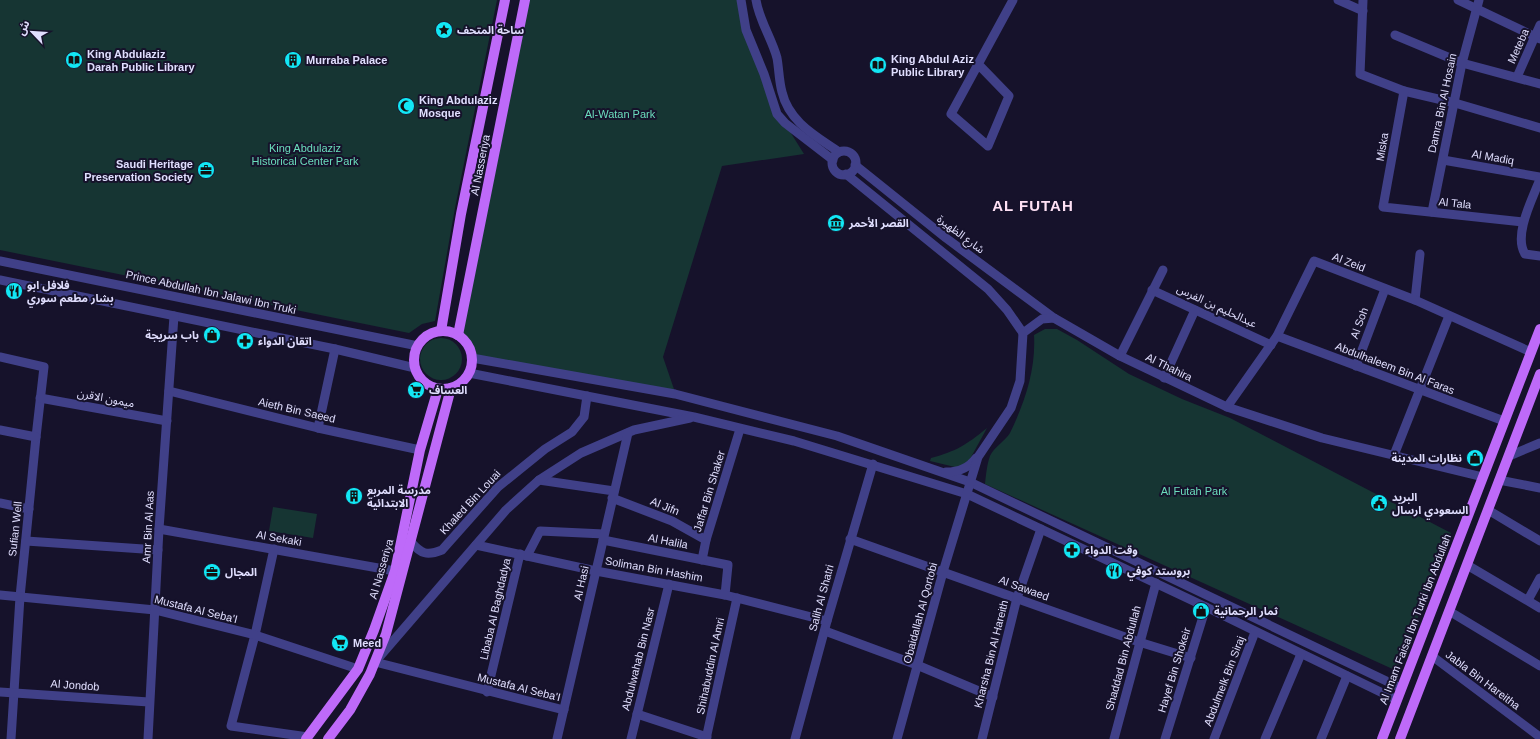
<svg xmlns="http://www.w3.org/2000/svg" width="1540" height="739" font-family="Helvetica,'Noto Sans Arabic',sans-serif">
  <style>
    .green { fill: #163533 }
    .lines { fill: none; stroke-linecap: round; stroke-linejoin: round }
    .minor { stroke: #404088; stroke-width: 9 }
    .major { stroke: #be6af9; stroke-width: 10 }
    .labels { text-anchor: middle; dominant-baseline: central; stroke-width: 4; stroke-linejoin: round; paint-order: stroke }
    .poi-label { font-size: 11px; font-weight: bold; fill: #e0defe; stroke: #16122b; text-anchor: start }
    .street-label { font-size: 11px; fill: #e0defe; stroke: #16122b }
    .park-label { font-size: 11px; fill: #6bddbc; stroke: #16122b }
    .district-label { font-size: 15px; font-weight: bold; letter-spacing: 1px; fill: #fee0f4; stroke: #16122b }
  </style>
  <rect width="100%" height="100%" fill="#16122b"/>
  <g class="green">
    <polygon points="0,0 497,0 455,208 435,321 422,324 409,333 0,250"/>
    <path d="M526 0H743L748 30 779 114 804 154 722 166 663 357 676 395 474 359C471 349 468 343 460 336Z"/>
    <path d="M1045 329H1057L1077 340 1129 374 1182 399 1230 418 1451 533 1397 671 985 484C986 475 987 464 990 456 994 447 1005 441 1010 433 1025 402 1036 369 1034 335Z"/>
    <circle cx="441" cy="359" r="21"/>
    <path d="M987 428 970 459 959 468 930 461 931 458C957 451 966 445 987 428Z"/>
    <polygon points="273,507 317,514 313,538 269,531"/>
  </g>
  <g class="lines">
    <g class="minor">
      <polyline points="741,0 746,30 764,74 777,114 785,123 833,160"/>
      <path d="M756 0C759 20 772 39 777 58 779 69 779 81 782 92 789 122 816 136 839 152"/>
      <polyline points="1338,0 1363,11"/>
      <polyline points="1363,0 1360,74 1404,91 1455,103 1540,128"/>
      <polyline points="1458,0 1540,39"/>
      <polyline points="1395,35 1462,63 1540,84"/>
      <polyline points="978,64 1009,96 988,146 951,114 1013,0"/>
      <polyline points="1517,77 1540,25"/>
      <polyline points="1404,91 1383,207 1523,222"/>
      <circle cx="844" cy="163" r="12"/>
      <polyline points="1443,160 1540,177"/>
      <polyline points="855,165 946,238 1054,318"/>
      <polyline points="846,174 988,289 1007,310 1023,333"/>
      <path d="M1540 179C1533 198 1513 235 1525 254L1540 256"/>
      <polyline points="1432,212 1462,63 1479,0"/>
      <polyline points="0,261 418,346"/>
      <polyline points="0,280 335,349 415,368"/>
      <polyline points="1152,290 1271,345"/>
      <polyline points="1415,300 1420,254"/>
      <polyline points="1277,336 1504,421"/>
      <polyline points="1120,356 1163,270"/>
      <polyline points="0,357 44,367 36,437 20,597 11,739"/>
      <polyline points="472,358 675,394 837,436 970,482 1401,688"/>
      <polyline points="1356,366 1385,289"/>
      <polyline points="469,373 694,417 794,441 967,494 1206,607 1397,700"/>
      <polyline points="1164,378 1195,310"/>
      <polyline points="169,391 318,428 420,450"/>
      <polyline points="40,398 167,421"/>
      <polyline points="1227,407 1277,336 1314,261 1415,300 1531,352"/>
      <polyline points="318,428 335,349"/>
      <polyline points="0,430 36,437"/>
      <polyline points="1394,455 1449,316"/>
      <polyline points="1509,456 1540,443"/>
      <path d="M946 472C958 472 969 468 976 458"/>
      <polyline points="539,480 614,491"/>
      <polyline points="1499,480 1540,488"/>
      <polyline points="612,498 672,521 706,540"/>
      <polyline points="0,503 29,509"/>
      <polyline points="1488,510 1540,541"/>
      <polyline points="159,529 395,571"/>
      <polyline points="850,539 1139,642 1191,658"/>
      <polyline points="603,540 728,565 725,595"/>
      <polyline points="26,541 158,550"/>
      <path d="M411 542C421 554 427 556 442 550L498 487 545 449 572 432 584 417 587 396"/>
      <polyline points="476,545 596,571 725,595 827,621"/>
      <polyline points="274,549 255,635 231,726 308,737"/>
      <polyline points="527,556 540,531 604,534"/>
      <polyline points="702,560 706,540 740,429"/>
      <polyline points="1467,565 1540,608"/>
      <polyline points="0,595 155,610 255,635 358,669"/>
      <polyline points="1528,600 1540,578"/>
      <polyline points="1449,611 1540,666"/>
      <polyline points="825,631 917,665 993,697"/>
      <polyline points="1432,656 1540,737"/>
      <polyline points="0,692 149,702"/>
      <polyline points="487,692 520,554"/>
      <polyline points="564,710 375,662 506,510 539,480 581,453 634,430 690,418"/>
      <polyline points="637,714 707,737"/>
      <polyline points="148,739 159,529 174,316"/>
      <polyline points="557,739 628,433"/>
      <polyline points="631,739 669,584"/>
      <polyline points="706,739 737,598"/>
      <polyline points="795,739 827,621 873,464"/>
      <polyline points="897,739 943,572 978,457 1011,408 1020,381 1023,333 1042,319 1054,318 1120,356 1227,407 1322,438 1483,477"/>
      <polyline points="982,739 1017,598 1041,529"/>
      <polyline points="1114,739 1156,583"/>
      <polyline points="1165,739 1206,607"/>
      <polyline points="1214,739 1255,632"/>
      <polyline points="1265,739 1301,654"/>
      <polyline points="1321,739 1347,676"/>
    </g>
    <g class="major">
      <polyline points="441,331 461,214 505,0"/>
      <circle cx="443" cy="360" r="29"/>
      <polyline points="458,335 525,0"/>
      <polyline points="306,739 358,669 374,630 395,571 420,450 438,389"/>
      <polyline points="328,739 350,710 370,674 386,634 451,388"/>
      <polyline points="1382,739 1540,329"/>
      <polyline points="1400,739 1540,374"/>
    </g>
  </g>
  <defs>
    <g id="sight-disc" transform="scale(0.9)"><circle r="9.5" fill="#12e7f5" stroke="#16122b"/><path d="M0-6L1.8-2.2L6-1.7L2.9 1.2L3.7 5.4L0 3.3L-3.7 5.4L-2.9 1.2L-6-1.7L-1.8-2.2Z" fill="#111"/></g>
    <g id="library-disc" transform="scale(0.9)"><circle r="9.5" fill="#12e7f5" stroke="#16122b"/><path d="M-6-4Q-3-5.5-.7-3.5V5Q-3 3-6 4ZM6-4Q3-5.5 .7-3.5V5Q3 3 6 4Z" fill="#111"/></g>
    <g id="building-disc" transform="scale(0.9)"><circle r="9.5" fill="#12e7f5" stroke="#16122b"/><path d="M-4-6H4V6H1V3H-1V6H-4ZM-2.5-4.3h1.7v1.8h-1.7ZM.8-4.3h1.7v1.8H.8ZM-2.5-1h1.7V.8h-1.7ZM.8-1h1.7V.8H.8Z" fill="#111"/></g>
    <g id="mosque-disc" transform="scale(0.9)"><circle r="9.5" fill="#12e7f5" stroke="#16122b"/><path d="M3.5-4.9A6 6 0 1 0 3.5 4.9A5 5 0 1 1 3.5-4.9Z" fill="#111"/></g>
    <g id="office-disc" transform="scale(0.9)"><circle r="9.5" fill="#12e7f5" stroke="#16122b"/><path d="M-6-3h4V-5.5h4V-3h4V5H-6ZM-1-4.5V-3h2v-1.5ZM-6 0V1H6V0Z" fill="#111"/></g>
    <g id="museum-disc" transform="scale(0.9)"><circle r="9.5" fill="#12e7f5" stroke="#16122b"/><path d="M0-6L6-3V-2H-6V-3ZM-5-1h2V3h-2ZM-1-1h2V3h-2ZM3-1h2V3H3ZM-6 4H6V6H-6Z" fill="#111"/></g>
    <g id="restaurant-disc" transform="scale(0.9)"><circle r="9.5" fill="#12e7f5" stroke="#16122b"/><path d="M-5-6h1v4h1v-4h1v4h1v-4h1v5L-1.5 .5V6h-2V.5L-5-1ZM5-6V6H3V1.5H1.5Q1.5-4 5-6Z" fill="#111"/></g>
    <g id="shop-disc" transform="scale(0.9)"><circle r="9.5" fill="#12e7f5" stroke="#16122b"/><path d="M-5-2.5h2.3a2.7 3.5 0 0 1 5.4 0H5L5.5 6h-11ZM-1.5-2.5h3a1.5 2.3 0 0 0-3 0Z" fill="#111"/></g>
    <g id="pharmacy-disc" transform="scale(0.9)"><circle r="9.5" fill="#12e7f5" stroke="#16122b"/><path d="M-2-6h4v4h4v4h-4v4h-4v-4h-4v-4h4Z" fill="#111"/></g>
    <g id="supermarket-disc" transform="scale(0.9)"><circle r="9.5" fill="#12e7f5" stroke="#16122b"/><path d="M-6-5.5h2.5l.6 2H6L4.5 2H-2.5L-4.4-4H-6ZM-1.5 3.2a1.3 1.3 0 1 0 .1 0ZM3 3.2a1.3 1.3 0 1 0 .1 0Z" fill="#111"/></g>
    <g id="civic-disc" transform="scale(0.9)"><circle r="9.5" fill="#12e7f5" stroke="#16122b"/><path d="M-.6-6.5H3V-4.5H.6V-3L4-1V1h2V6H-6V1h2V-1L-.6-3ZM-1.2 2.5V6h2.4V2.5Z" fill="#111"/></g>
  </defs>
  <g fill-rule="evenodd">
    <use href="#sight-disc" x="444" y="30"/>
    <use href="#library-disc" x="74" y="60"/>
    <use href="#building-disc" x="293" y="60"/>
    <use href="#library-disc" x="878" y="65"/>
    <use href="#mosque-disc" x="406" y="106"/>
    <use href="#office-disc" x="206" y="170"/>
    <use href="#museum-disc" x="836" y="223"/>
    <use href="#restaurant-disc" x="14" y="291"/>
    <use href="#shop-disc" x="212" y="335"/>
    <use href="#pharmacy-disc" x="245" y="341"/>
    <use href="#supermarket-disc" x="416" y="390"/>
    <use href="#shop-disc" x="1475" y="458"/>
    <use href="#building-disc" x="354" y="496"/>
    <use href="#civic-disc" x="1379" y="503"/>
    <use href="#pharmacy-disc" x="1072" y="550"/>
    <use href="#restaurant-disc" x="1114" y="571"/>
    <use href="#office-disc" x="212" y="572"/>
    <use href="#shop-disc" x="1201" y="611"/>
    <use href="#supermarket-disc" x="340" y="643"/>
  </g>
  <g class="labels">
    <g class="poi-label">
      <text x="457" y="30">ساحة المتحف</text>
      <text x="87" y="54">King Abdulaziz<tspan x="87" dy="13">Darah Public Library</tspan></text>
      <text x="891" y="59">King Abdul Aziz<tspan x="891" dy="13">Public Library</tspan></text>
      <text x="306" y="60">Murraba Palace</text>
      <text x="419" y="100">King Abdulaziz<tspan x="419" dy="13">Mosque</tspan></text>
      <text x="193" y="164" text-anchor="end">Saudi Heritage<tspan x="193" dy="13">Preservation Society</tspan></text>
      <text x="849" y="223">القصر الأحمر</text>
      <text x="27" y="285">فلافل ابو<tspan x="27" dy="13">بشار مطعم سوري</tspan></text>
      <text x="199" y="335" text-anchor="end">باب سريجة</text>
      <text x="258" y="341">اتقان الدواء</text>
      <text x="429" y="390">العساف</text>
      <text x="1462" y="458" text-anchor="end">نظارات المدينة</text>
      <text x="367" y="490">مدرسة المربع<tspan x="367" dy="13">الابتدائية</tspan></text>
      <text x="1392" y="497">البريد<tspan x="1392" dy="13">السعودي ارسال</tspan></text>
      <text x="1085" y="550">وقت الدواء</text>
      <text x="1127" y="571">بروستد كوفي</text>
      <text x="225" y="572">المجال</text>
      <text x="1214" y="611">ثمار الرحمانية</text>
      <text x="353" y="643">Meed</text>
    </g>
    <g class="street-label">
      <text transform="translate(1518 46) rotate(-66)">Meteba</text>
      <text transform="translate(1442 103) rotate(-78)">Damra Bin Al Hosain</text>
      <text transform="translate(1382 147) rotate(-80)">Miska</text>
      <text transform="translate(1493 157) rotate(10)">Al Madiq</text>
      <text transform="translate(480 165) rotate(-79)">Al Nasseriya</text>
      <text transform="translate(1455 203) rotate(6)">Al Tala</text>
      <text transform="translate(961 234) rotate(37)">شارع الظهيرة</text>
      <text transform="translate(1349 262) rotate(21)">Al Zeid</text>
      <text transform="translate(211 292) rotate(12)">Prince Abdullah Ibn Jalawi Ibn Truki</text>
      <text transform="translate(1217 306) rotate(25)">عبدالحليم بن الفرس</text>
      <text transform="translate(1359 323) rotate(-70)">Al Soh</text>
      <text transform="translate(1169 367) rotate(26)">Al Thahira</text>
      <text transform="translate(1395 368) rotate(21)">Abdulhaleem Bin Al Faras</text>
      <text transform="translate(106 398) rotate(11)">ميمون الاقرن</text>
      <text transform="translate(297 410) rotate(13)">Aieth Bin Saeed</text>
      <text transform="translate(709 491) rotate(-73)">Jaffar Bin Shaker</text>
      <text transform="translate(470 502) rotate(-47)">Khaled Bin Louai</text>
      <text transform="translate(665 506) rotate(22)">Al Jifn</text>
      <text transform="translate(148 527) rotate(-87)">Amr Bin Al Aas</text>
      <text transform="translate(15 529) rotate(-84)">Sufian Well</text>
      <text transform="translate(279 538) rotate(10)">Al Sekaki</text>
      <text transform="translate(668 541) rotate(11)">Al Halila</text>
      <text transform="translate(381 569) rotate(-74)">Al Nasseriya</text>
      <text transform="translate(654 569) rotate(10)">Soliman Bin Hashim</text>
      <text transform="translate(581 583) rotate(-77)">Al Hasi</text>
      <text transform="translate(1024 588) rotate(20)">Al Sawaed</text>
      <text transform="translate(821 598) rotate(-75)">Salih Al Shatri</text>
      <text transform="translate(196 609) rotate(14)">Mustafa Al Seba'I</text>
      <text transform="translate(495 609) rotate(-77)">Libaba Al Baghdadya</text>
      <text transform="translate(920 613) rotate(-75)">Obaidallah Al Qortobi</text>
      <text transform="translate(1415 619) rotate(-69)">Al Imam Faisal Ibn Turki Ibn Abdullah</text>
      <text transform="translate(991 654) rotate(-76)">Kharsha Bin Al Hareith</text>
      <text transform="translate(1123 658) rotate(-75)">Shaddad Bin Abdullah</text>
      <text transform="translate(638 659) rotate(-76)">Abdulwahab Bin Nasr</text>
      <text transform="translate(710 666) rotate(-78)">Shihabuddin Al Amri</text>
      <text transform="translate(1174 670) rotate(-73)">Hayef Bin Shokeir</text>
      <text transform="translate(1483 680) rotate(37)">Jabla Bin Hareitha</text>
      <text transform="translate(1224 681) rotate(-69)">Abdulmelk Bin Siraj</text>
      <text transform="translate(75 685) rotate(4)">Al Jondob</text>
      <text transform="translate(519 687) rotate(14)">Mustafa Al Seba'I</text>
    </g>
    <g class="park-label">
      <text x="620" y="114">Al-Watan Park</text>
      <text x="305" y="148">King Abdulaziz<tspan x="305" dy="13">Historical Center Park</tspan></text>
      <text x="1194" y="491">Al Futah Park</text>
    </g>
    <g class="district-label">
      <text x="1033" y="205">AL FUTAH</text>
    </g>
  </g>
  <g transform="translate(32 32) rotate(295)" stroke="#16122b" stroke-width="3" paint-order="stroke">
  <path d="M0-3L7 15L0 10L-7 15Z" fill="#e0defe"/>
  <text y="-6" font-size="11" font-weight="bold" text-anchor="middle" fill="#e0defe">ش</text>
  </g>
</svg>
